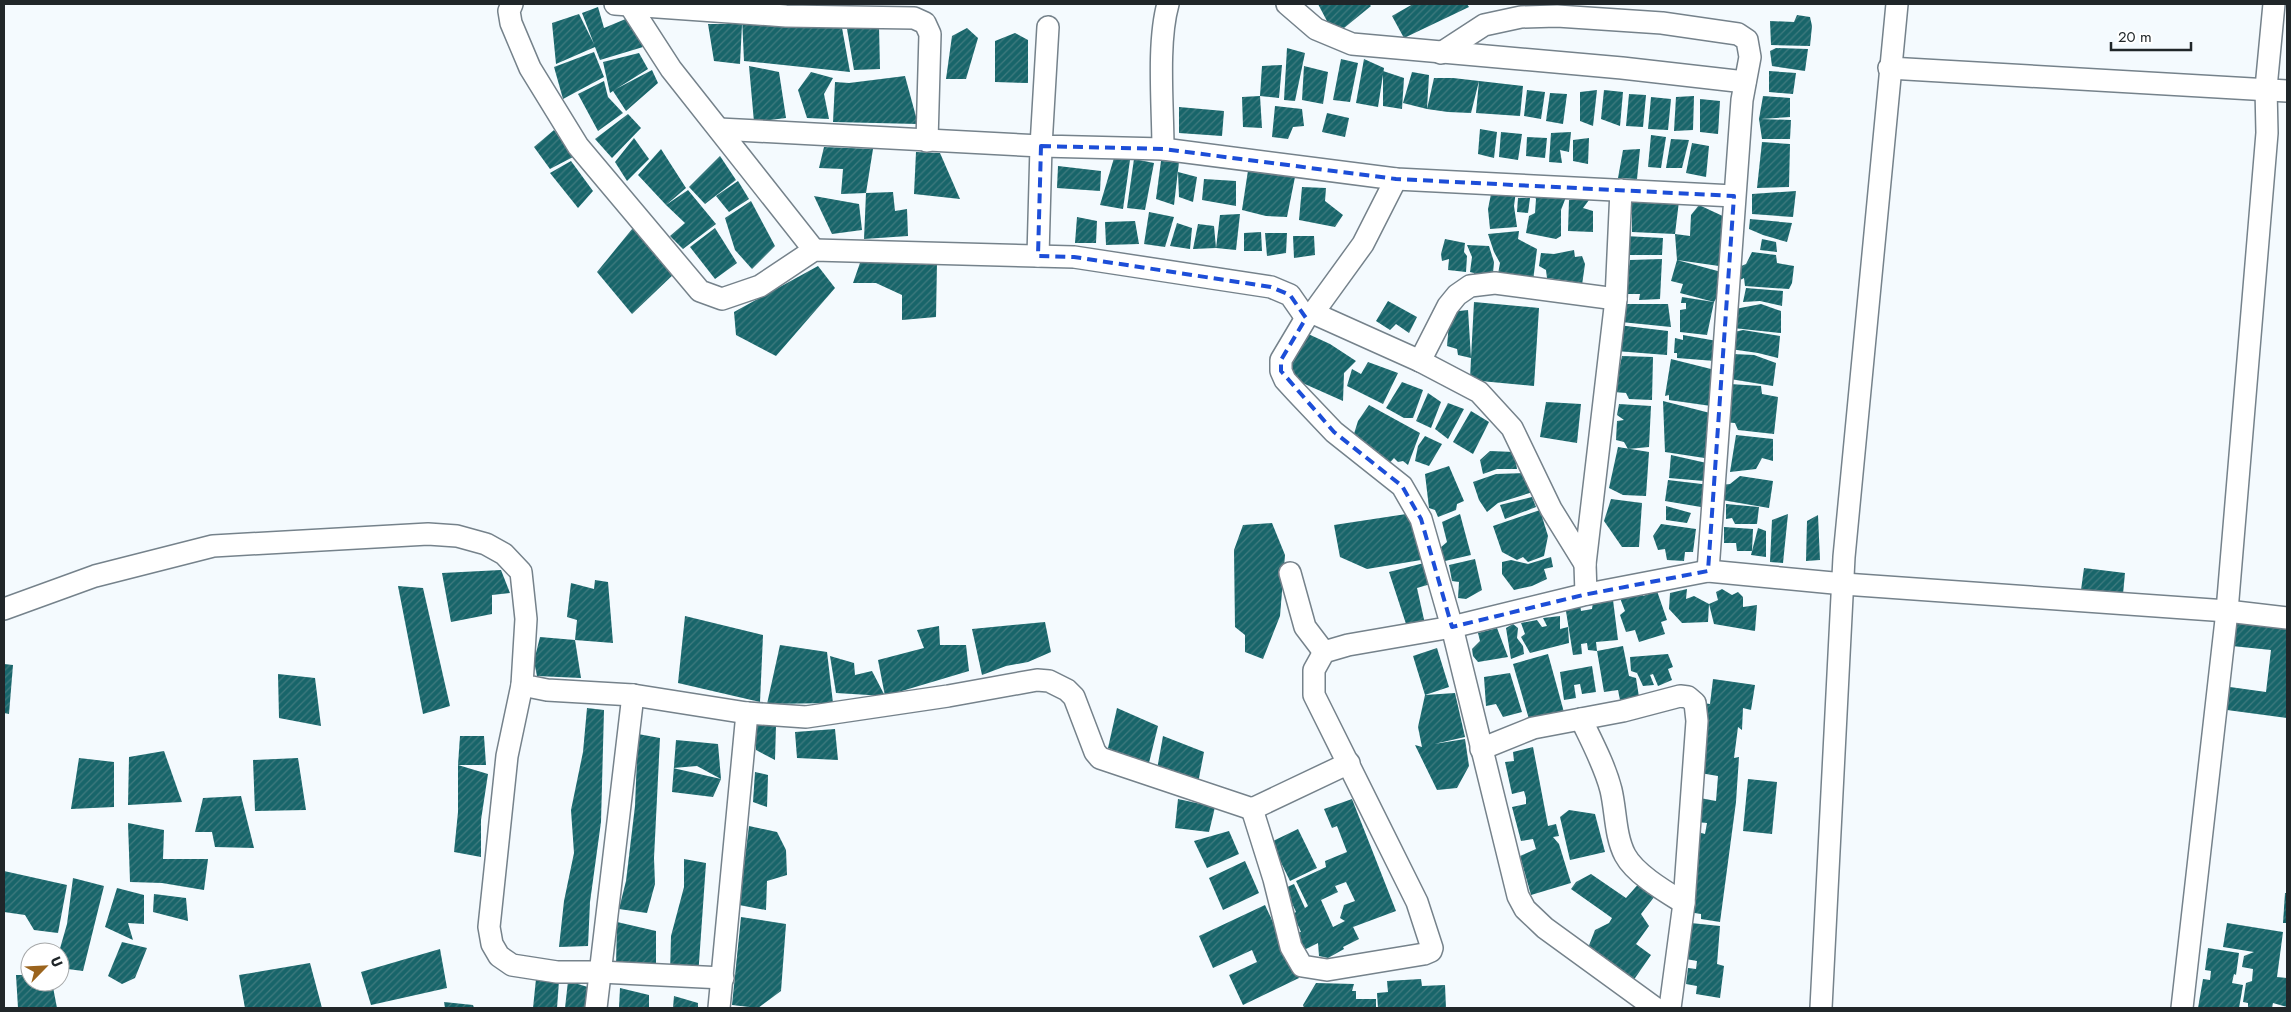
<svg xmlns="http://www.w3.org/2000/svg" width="2291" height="1012" font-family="Jost,sans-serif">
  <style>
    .building { fill: url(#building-hatch); fill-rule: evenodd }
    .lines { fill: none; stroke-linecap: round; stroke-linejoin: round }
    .minor-casing { stroke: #75828b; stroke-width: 24 }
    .minor { stroke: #fff; stroke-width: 21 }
    .marked { fill: none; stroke: #1d4ed8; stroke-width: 4; stroke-dasharray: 10 6; stroke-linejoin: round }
  </style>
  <defs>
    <pattern id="building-hatch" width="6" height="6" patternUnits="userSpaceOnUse" patternTransform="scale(1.25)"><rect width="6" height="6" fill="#18656a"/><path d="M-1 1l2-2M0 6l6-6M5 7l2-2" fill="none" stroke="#417b7f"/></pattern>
  </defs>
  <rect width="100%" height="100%" fill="#f4fafe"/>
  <g class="building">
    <polygon points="1318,4 1369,4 1371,6 1344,28 1328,23"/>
    <polygon points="1413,4 1467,4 1469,7 1404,38 1392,16"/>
    <polygon points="598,7 604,28 628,18 643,47 600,60 595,47 556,64 552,23 579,14 594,44 582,13"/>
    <polygon points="1797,15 1810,17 1812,26 1810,46 1771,45 1770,21 1794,22"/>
    <polygon points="742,17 842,28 850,72 744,61"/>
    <polygon points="708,24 742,24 740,64 714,61"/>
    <polygon points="879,27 880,69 854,70 847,29"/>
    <polygon points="967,28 978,38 966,79 946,79 952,36"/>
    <polygon points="1015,33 1028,40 1028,83 995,82 995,41"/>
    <polygon points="1287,48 1305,53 1295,101 1284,100"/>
    <polygon points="1776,48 1808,49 1805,71 1772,66 1770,51"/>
    <polygon points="594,52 604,77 563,99 554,67"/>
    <polygon points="639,53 648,69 616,89 652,70 658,83 626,111 613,91 610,93 603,62"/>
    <polygon points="1341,59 1358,63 1350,102 1333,100"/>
    <polygon points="1364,59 1384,68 1378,107 1356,103"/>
    <polygon points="1282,65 1279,98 1260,96 1262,66"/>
    <polygon points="749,66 779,72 786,118 754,122"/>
    <polygon points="1304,66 1328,72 1323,104 1302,100"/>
    <polygon points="1383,71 1404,78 1402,109 1383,106"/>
    <polygon points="1769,71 1796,73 1793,94 1769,92"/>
    <polygon points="811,72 833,78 824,94 829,119 807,118 798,90"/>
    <polygon points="1412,72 1429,75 1427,109 1434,78 1453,78 1523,86 1520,116 1476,113 1479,81 1471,113 1448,112 1427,109 1403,103"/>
    <polygon points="905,76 918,124 833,122 835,82 849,83"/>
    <polygon points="604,81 608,97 623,113 598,131 578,94"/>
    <polygon points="1527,90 1545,92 1541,119 1524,116"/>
    <polygon points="1597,90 1593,126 1580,121 1580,92"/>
    <polygon points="1604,90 1623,92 1620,126 1601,119"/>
    <polygon points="1550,93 1567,94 1563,124 1546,121"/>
    <polygon points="1629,94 1646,95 1643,127 1626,126"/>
    <polygon points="1260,96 1262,128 1243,127 1242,97"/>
    <polygon points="1694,96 1693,130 1674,131 1676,97"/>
    <polygon points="1763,96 1790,98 1790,117 1761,119 1791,120 1790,139 1762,139 1759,119"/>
    <polygon points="1651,97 1671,99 1668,130 1648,129"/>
    <polygon points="1700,99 1720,101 1718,134 1700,132"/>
    <polygon points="1275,106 1302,109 1304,126 1293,127 1288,139 1272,137"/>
    <polygon points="1179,107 1224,111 1222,136 1179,133"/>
    <polygon points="1327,113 1349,118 1345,137 1322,132"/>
    <polygon points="628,114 641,128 612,158 595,139"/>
    <polygon points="1480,129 1497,132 1494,158 1478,154"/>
    <polygon points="554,130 573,157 550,169 534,147"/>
    <polygon points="1501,132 1522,134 1518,160 1499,157"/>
    <polygon points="1571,132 1569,152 1560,150 1562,163 1549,162 1551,133"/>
    <polygon points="1651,135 1666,137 1661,168 1648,167"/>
    <polygon points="1527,137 1547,138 1545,158 1526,156"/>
    <polygon points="634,138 649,159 627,181 615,162"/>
    <polygon points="1589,138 1588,164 1573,161 1573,140"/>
    <polygon points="1671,139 1689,140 1682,168 1666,168"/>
    <polygon points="1762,142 1790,144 1789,187 1757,188"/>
    <polygon points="1692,143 1709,146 1706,177 1686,173"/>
    <polygon points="824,147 873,149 866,193 841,194 843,169 819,168"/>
    <polygon points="661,149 686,188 666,205 688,190 716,224 683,249 670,236 685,223 666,205 638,175"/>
    <polygon points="1640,149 1637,179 1618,178 1623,150"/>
    <polygon points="916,152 940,153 960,199 914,194"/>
    <polygon points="720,156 736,180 705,204 689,187"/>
    <polygon points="1114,158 1130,160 1123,209 1100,205"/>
    <polygon points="1134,159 1154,163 1145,210 1127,208"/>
    <polygon points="571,161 593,191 578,208 550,173"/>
    <polygon points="1161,161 1179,162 1174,205 1156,199"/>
    <polygon points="1249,164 1295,177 1287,217 1266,216 1242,210"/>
    <polygon points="1058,166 1101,171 1100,191 1057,188"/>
    <polygon points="1178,172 1197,177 1193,202 1179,197"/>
    <polygon points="1204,179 1236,181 1236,206 1202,200"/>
    <polygon points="738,181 749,199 729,212 716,196"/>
    <polygon points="1302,187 1326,188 1325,201 1343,215 1335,227 1299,220"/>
    <polygon points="1492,189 1516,191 1514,206 1517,227 1490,229 1488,209"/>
    <polygon points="1796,191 1793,217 1752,214 1752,194"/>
    <polygon points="893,192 895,211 907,209 908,236 864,239 866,193"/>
    <polygon points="1624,193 1679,201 1675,234 1632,232 1632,215"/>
    <polygon points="1533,194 1566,197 1561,210 1561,236 1556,239 1526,233 1529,216 1535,213 1536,199"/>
    <polygon points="814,196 859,204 862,230 832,234"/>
    <polygon points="1518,198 1530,198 1528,213 1517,212"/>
    <polygon points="1569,200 1589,200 1583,208 1593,211 1593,232 1568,231"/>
    <polygon points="751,201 775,246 752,269 735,250 725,218"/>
    <polygon points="1699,205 1727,218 1727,254 1719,266 1677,260 1725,273 1720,292 1714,302 1680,293 1683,284 1671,281 1677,260 1675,234 1690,236 1691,215"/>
    <polygon points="1149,212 1174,217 1165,247 1144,244"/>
    <polygon points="1240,214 1236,250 1216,248 1220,215"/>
    <polygon points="1077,217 1097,221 1096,243 1075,243"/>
    <polygon points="1750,219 1792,223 1787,242 1763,235 1749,229"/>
    <polygon points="1135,221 1139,244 1106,245 1105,222"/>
    <polygon points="637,223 676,272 632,314 597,272"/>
    <polygon points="1177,223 1192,228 1190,249 1170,246"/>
    <polygon points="1198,224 1214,226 1216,248 1193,249"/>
    <polygon points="715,228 737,263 715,279 690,247"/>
    <polygon points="1519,231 1518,239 1537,249 1533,281 1498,274 1500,263 1494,252 1488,234"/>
    <polygon points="1261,232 1262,251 1244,251 1244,233"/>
    <polygon points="1265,233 1287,233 1286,253 1267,256"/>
    <polygon points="1293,236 1314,236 1315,255 1294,258"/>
    <polygon points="1625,236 1663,238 1662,255 1625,255"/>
    <polygon points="1445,239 1465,243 1464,252 1467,256 1466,272 1448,270 1449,259 1442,261 1441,254"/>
    <polygon points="1762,239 1776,242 1777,252 1760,250"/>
    <polygon points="1467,245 1489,246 1494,262 1493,273 1474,280 1474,273 1470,272 1472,257"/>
    <polygon points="1574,250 1575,257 1582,256 1585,264 1582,285 1573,287 1568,281 1547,278 1546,270 1539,266 1541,253 1554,254"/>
    <polygon points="1752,252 1776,255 1777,263 1794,266 1792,283 1789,289 1745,286 1744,278 1738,281 1739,267 1746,264"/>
    <polygon points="1662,259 1660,299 1639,300 1640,294 1625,294 1630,260"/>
    <polygon points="861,260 937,262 936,317 902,320 902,295 876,283 853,283"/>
    <polygon points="818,266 835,288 776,356 736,335 734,312"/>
    <polygon points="1746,288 1783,291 1782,306 1760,301 1743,302"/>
    <polygon points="1682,297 1714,302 1707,335 1680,332 1680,310 1686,309 1686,303 1681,303"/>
    <polygon points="1388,301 1417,317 1409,333 1396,324 1390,330 1376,321"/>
    <polygon points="1474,302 1539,308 1534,386 1470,380 1471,358 1458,355 1457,349 1447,346 1450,312 1468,310 1471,358"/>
    <polygon points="1624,304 1668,304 1671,327 1621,322"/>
    <polygon points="1761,304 1781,311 1781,333 1733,328 1735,309"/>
    <polygon points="1618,325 1668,331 1667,355 1616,351"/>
    <polygon points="1743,330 1780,336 1778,358 1758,353 1730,349 1734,332"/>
    <polygon points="1306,333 1330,344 1356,361 1344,373 1343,401 1298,381 1289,374 1288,362"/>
    <polygon points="1683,335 1717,341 1715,361 1677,358 1677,353 1674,353 1675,338 1683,340"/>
    <polygon points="1733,354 1754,355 1776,363 1773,386 1730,379"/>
    <polygon points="1622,356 1653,357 1652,400 1629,399 1626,393 1614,392"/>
    <polygon points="1671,359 1715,370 1711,406 1669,400 1669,395 1665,396"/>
    <polygon points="1368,362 1398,373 1383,404 1347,386 1352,369 1361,374"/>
    <polygon points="1402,382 1423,390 1413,418 1404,418 1386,408"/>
    <polygon points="1730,384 1761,386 1762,394 1778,397 1774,434 1738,430 1735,423 1723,422"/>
    <polygon points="1428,393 1441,402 1431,428 1416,421"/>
    <polygon points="1663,401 1710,413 1711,459 1665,452"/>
    <polygon points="1546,402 1581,404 1577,443 1540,437"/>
    <polygon points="1448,403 1464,409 1448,439 1435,429"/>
    <polygon points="1619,404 1651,406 1649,447 1628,449 1624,442 1616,440 1617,421 1624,420 1617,415"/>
    <polygon points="1369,405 1420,433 1408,465 1403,461 1398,462 1394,458 1387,466 1353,437 1358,421"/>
    <polygon points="1471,411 1489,422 1473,454 1453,442"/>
    <polygon points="1736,435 1773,439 1773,461 1762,458 1756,469 1730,472"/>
    <polygon points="1425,436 1442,444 1429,466 1415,461 1418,446"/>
    <polygon points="1618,447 1649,452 1646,496 1623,495 1609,488"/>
    <polygon points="1490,451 1514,452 1517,469 1497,469 1483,474 1480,460"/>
    <polygon points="1671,455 1711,464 1704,481 1669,478"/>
    <polygon points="1449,466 1464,501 1457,504 1456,510 1438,517 1435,510 1429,508 1425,474"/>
    <polygon points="1526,473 1536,491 1498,503 1487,512 1479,500 1473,482 1496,474"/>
    <polygon points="1740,476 1773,481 1769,508 1722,500 1721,485 1730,484"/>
    <polygon points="1668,480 1710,485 1707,508 1665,501"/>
    <polygon points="1532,497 1536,507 1505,519 1500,505"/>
    <polygon points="1611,499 1642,503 1639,547 1622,547 1604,521"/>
    <polygon points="1726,504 1759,507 1757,524 1735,524 1732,518 1726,519"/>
    <polygon points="1666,506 1691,513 1687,523 1666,520"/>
    <polygon points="1540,510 1548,536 1544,556 1528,562 1523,557 1517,560 1502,552 1493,526"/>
    <polygon points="1413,513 1421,560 1367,569 1340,557 1334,525"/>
    <polygon points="1460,514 1471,555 1445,561 1440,548 1447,542 1442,522"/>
    <polygon points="1788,514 1783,563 1770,562 1772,520"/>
    <polygon points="1818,515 1820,560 1806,561 1807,521"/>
    <polygon points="1272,523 1285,555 1280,616 1263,659 1245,652 1245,635 1235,627 1234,550 1243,525"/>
    <polygon points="1661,524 1696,529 1693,552 1685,552 1684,561 1667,560 1665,549 1658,550 1653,536"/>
    <polygon points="1724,527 1753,529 1752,551 1737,551 1736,543 1724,543"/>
    <polygon points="1758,528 1766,531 1766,557 1751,555"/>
    <polygon points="1551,557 1553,567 1544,569 1547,579 1532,586 1514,590 1502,574 1502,562 1511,560 1528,564"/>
    <polygon points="1475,559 1482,590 1466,599 1458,598 1459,582 1452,581 1449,565"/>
    <polygon points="1428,562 1434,583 1417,588 1425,624 1407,627 1389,572"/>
    <polygon points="2084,568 2125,573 2123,594 2081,590"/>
    <polygon points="501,570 510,593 492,595 492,614 451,622 442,573"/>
    <polygon points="595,580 608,582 613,643 575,640 577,620 567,617 571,583 594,589"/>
    <polygon points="398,586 423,588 450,706 423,714"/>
    <polygon points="1687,589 1686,599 1694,596 1709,604 1718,600 1716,592 1722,589 1732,595 1738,592 1743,597 1743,607 1757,605 1755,631 1714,624 1709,604 1708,622 1682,623 1669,609 1670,593"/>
    <polygon points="1641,590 1643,596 1657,591 1667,620 1661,622 1665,634 1639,642 1635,630 1626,632 1620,615 1625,611 1620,598"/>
    <polygon points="1613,600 1618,640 1596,642 1597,651 1623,646 1629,676 1636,678 1639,697 1620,700 1618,690 1604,692 1597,651 1588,650 1587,643 1581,644 1582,654 1573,655 1565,605 1580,603 1581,611 1592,609 1593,602"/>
    <polygon points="685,616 763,635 760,702 678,683"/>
    <polygon points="1560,616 1560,629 1568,627 1569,643 1530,653 1521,637 1525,634 1521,623 1537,620 1542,627 1547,626 1543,618"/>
    <polygon points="2235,620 2287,625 2287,718 2227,710 2230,687 2266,692 2271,650 2232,646"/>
    <polygon points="1045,622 1051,652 1028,662 1006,666 982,675 972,629"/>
    <polygon points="1513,624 1518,628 1517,638 1523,646 1524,654 1511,659 1506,628"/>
    <polygon points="939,626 940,645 966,645 969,671 885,696 878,660 924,648 917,630"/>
    <polygon points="1497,628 1508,657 1478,662 1473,656 1472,649 1480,641 1478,633"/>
    <polygon points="540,637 575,640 581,678 537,676 535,666 528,668 530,651 536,653"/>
    <polygon points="780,645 827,652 833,703 767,704"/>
    <polygon points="1437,648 1449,687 1425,695 1455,693 1465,737 1434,744 1465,739 1469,766 1457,788 1437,790 1415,745 1422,747 1418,727 1425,695 1413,656"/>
    <polygon points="1548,654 1565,716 1531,726 1513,664"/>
    <polygon points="1668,654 1673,667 1668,669 1672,680 1658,686 1653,674 1650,675 1654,685 1643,686 1637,673 1631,671 1630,657"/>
    <polygon points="830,656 854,663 855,675 872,671 885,696 836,693"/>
    <polygon points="4,664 13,665 9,714 4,713"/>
    <polygon points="1592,666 1596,692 1582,694 1580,684 1574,685 1576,698 1564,700 1560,672"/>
    <polygon points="1510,673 1522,712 1503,717 1496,704 1486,706 1484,677"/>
    <polygon points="278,674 315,678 321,726 279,718"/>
    <polygon points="1713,679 1755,685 1751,710 1743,708 1742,730 1738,727 1734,758 1739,757 1736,802 1720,922 1701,919 1701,914 1688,912 1698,832 1705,834 1707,823 1696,822 1700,798 1716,801 1718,776 1700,773 1703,703 1710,704"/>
    <polygon points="587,708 604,710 601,822 590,902 588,946 559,947 564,901 574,853 571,810 583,752"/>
    <polygon points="1117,708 1158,726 1148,767 1108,748"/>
    <polygon points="756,725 776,725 775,760 756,750"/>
    <polygon points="835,729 838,760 797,758 795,732"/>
    <polygon points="638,734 660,738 654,858 655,884 647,913 619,909 626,881 635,806"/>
    <polygon points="460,736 484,736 486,765 458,765"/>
    <polygon points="1163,736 1204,752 1198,783 1156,775"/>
    <path d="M676 740 718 744 721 779 713 797 672 792ZM697 766 721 779 673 768Z"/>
    <polygon points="1533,747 1548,826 1556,824 1559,836 1553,837 1559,844 1571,883 1531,895 1520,856 1536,849 1533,839 1521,841 1512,807 1526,804 1526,798 1524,791 1512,794 1505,762 1514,761 1513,752"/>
    <polygon points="164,751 182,802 128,805 129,757"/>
    <polygon points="79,758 114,762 114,807 71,809"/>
    <polygon points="298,758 306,810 255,811 253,760"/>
    <polygon points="458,765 488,774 481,820 481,857 454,852 458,812"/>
    <polygon points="755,772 768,775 767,807 753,802"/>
    <polygon points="1748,779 1777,782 1772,834 1743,831"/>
    <polygon points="241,796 254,848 215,847 212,832 195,832 203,798"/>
    <polygon points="1178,799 1215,807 1209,832 1175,828"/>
    <path d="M1352 799 1396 911 1353 927 1359 939 1343 947 1344 949 1328 958 1319 956 1318 943 1304 950 1295 933 1301 932 1293 914 1296 912 1285 888 1294 884 1305 908 1308 906 1296 881 1326 867 1325 861 1347 852 1337 826 1332 828 1324 809ZM1346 882 1355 901 1344 905 1340 918 1345 921 1333 927 1321 900 1338 892 1335 886Z"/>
    <polygon points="1569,810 1595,814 1605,852 1570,860 1560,817"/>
    <polygon points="128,823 164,830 163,859 208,859 204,890 162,883 130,882"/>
    <polygon points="749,826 777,832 786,850 787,875 767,881 766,910 739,905"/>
    <polygon points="1298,829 1317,868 1290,881 1271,842"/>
    <polygon points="1229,831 1239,854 1207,868 1194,841"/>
    <polygon points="684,859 706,863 698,977 670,974 671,936 684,887"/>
    <polygon points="1245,861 1259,893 1223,910 1209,878"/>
    <polygon points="4,871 67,885 58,933 34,930 25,915 4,912"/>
    <polygon points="1591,874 1626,898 1642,880 1658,892 1641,914 1649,926 1636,944 1651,955 1633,981 1588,948 1595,930 1609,923 1612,918 1571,889 1576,882"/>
    <polygon points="73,878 104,886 83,971 60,968 59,952 67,924"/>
    <polygon points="117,888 144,895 144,924 128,923 133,940 105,927"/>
    <polygon points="2285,893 2287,893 2287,923 2283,923"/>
    <polygon points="154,894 186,898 188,921 153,912"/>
    <polygon points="1265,905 1299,978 1243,1005 1229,975 1257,962 1252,950 1213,968 1199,936"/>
    <polygon points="741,917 786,924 781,991 758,1008 732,1005"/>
    <polygon points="617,922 656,931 656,970 616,966"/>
    <polygon points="1691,923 1720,926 1717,964 1724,966 1720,998 1696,994 1697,986 1686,984 1688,968 1696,969 1697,961 1686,959"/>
    <polygon points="2227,923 2283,932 2277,977 2287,978 2287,1007 2273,1003 2272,1008 2248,1008 2248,1003 2243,1002 2246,983 2252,981 2253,969 2242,967 2244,956 2254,952 2223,947"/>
    <polygon points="122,942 147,948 135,978 122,984 108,976"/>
    <polygon points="2208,948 2239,953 2236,975 2234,974 2232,983 2243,985 2239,1008 2198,1008 2203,979 2210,980 2211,971 2205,970"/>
    <polygon points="440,949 447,988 371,1005 361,972"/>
    <polygon points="310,963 322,1008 245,1008 239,975"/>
    <polygon points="16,975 30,975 30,982 52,982 57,1008 18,1008"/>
    <polygon points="536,979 559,981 557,1008 533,1008"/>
    <polygon points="1421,979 1422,986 1445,985 1446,1008 1378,1008 1377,993 1388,992 1387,981"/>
    <polygon points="568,981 591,988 589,1008 565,1008"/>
    <polygon points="1316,983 1354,984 1352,991 1356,991 1356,999 1376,999 1376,1008 1304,1008 1303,1005"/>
    <polygon points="620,988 649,995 649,1008 619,1008"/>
    <polygon points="674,996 698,1003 698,1008 673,1008"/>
    <polygon points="444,1002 473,1005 474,1008 445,1008"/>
  </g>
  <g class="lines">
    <g class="minor-casing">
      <g id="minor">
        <polyline points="512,4 509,11 511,23 530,68 578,146 700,291 722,299 760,286 814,250 1074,257 1271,287 1290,295 1306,318"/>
        <polyline points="615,4 786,16 914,18 925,23 930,34 927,141"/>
        <polyline points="629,4 671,69 814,250"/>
        <polyline points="1287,4 1316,29 1352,44 1622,68 1745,82"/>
        <polyline points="1048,27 1041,146 1163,149 1396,179 1734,196"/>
        <polyline points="1441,53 1484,25 1521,17 1557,16 1662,23 1738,34 1747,40 1750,57 1742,100 1708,571"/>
        <polyline points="1889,68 2287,91"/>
        <polyline points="719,129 1041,146 1038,256"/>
        <path d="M1163 149C1163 107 1157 43 1168 4"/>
        <polyline points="1396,179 1363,244 1313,313 1306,318 1281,360 1281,371 1285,380 1296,392 1334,432 1402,486 1421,519 1452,627 1518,896 1525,909 1545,928 1655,1008"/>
        <polyline points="1313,313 1420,361 1479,392 1512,428 1551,509 1585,564"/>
        <polyline points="1420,361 1448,306 1457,295 1470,286 1495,283 1616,299"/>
        <polyline points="1290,573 1305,627 1324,652"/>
        <polyline points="1586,594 1585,564 1616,299 1621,190"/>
        <polyline points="4,609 95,576 213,546 428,534 457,536 486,544 504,554 521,572 526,619 522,685 547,690 633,695 747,713 806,717 948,696 1037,680 1049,681 1067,690 1074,697 1095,752 1100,758 1252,809 1349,763"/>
        <polyline points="522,685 507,756 489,927 492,944 499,956 512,965 557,972 600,972 723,978"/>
        <path d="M1581 719C1592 742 1605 766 1611 790 1616 811 1615 836 1625 855 1635 874 1666 892 1684 903"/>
        <polyline points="1481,749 1533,728 1623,711 1680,696 1688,697 1695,703 1697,721 1684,903 1670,1008"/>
        <polyline points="1252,809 1274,879 1291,947 1302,966 1327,970 1424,954 1431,951 1432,948 1417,902 1314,695 1314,670 1324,652 1348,645 1452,627 1583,595 1708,571 1844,584 2227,611 2287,618"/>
        <polyline points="596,1008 633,695"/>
        <polyline points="719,1008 747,713"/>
        <polyline points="1821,1008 1844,557 1897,4"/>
        <polyline points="2182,1008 2227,611 2267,133 2266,88 2274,4"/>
      </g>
    </g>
    <use href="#minor" class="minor"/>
  </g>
  <path class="marked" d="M1041 146 1163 149 1396 179 1734 196 1708 571 1583 595 1452 627 1421 519 1402 486 1334 432 1281 371V360L1306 318 1290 295 1271 287 1074 257 1038 256Z"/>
  <rect width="2291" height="1012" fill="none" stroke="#202629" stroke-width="10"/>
  <g transform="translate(45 967) rotate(66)"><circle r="24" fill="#ffffff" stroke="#a6a8a9"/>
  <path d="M0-4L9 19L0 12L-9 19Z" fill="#9b641e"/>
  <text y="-8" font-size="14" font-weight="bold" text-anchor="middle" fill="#202629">U</text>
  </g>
  <path d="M2111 42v8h80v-8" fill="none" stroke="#202629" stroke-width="2.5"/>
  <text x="2118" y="42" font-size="15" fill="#202629" stroke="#ffffff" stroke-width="4" paint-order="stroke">20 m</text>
</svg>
